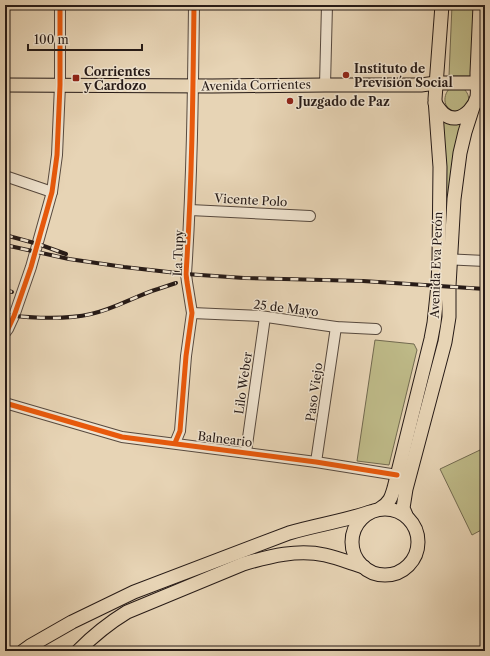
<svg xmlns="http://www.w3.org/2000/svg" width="490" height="656" font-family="'Libre Caslon Text',serif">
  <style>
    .green { fill: #beba88; stroke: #726a50 }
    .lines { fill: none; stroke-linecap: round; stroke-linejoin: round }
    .minor-casing { stroke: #57493e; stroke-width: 12 }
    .major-casing { stroke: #271b17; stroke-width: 15 }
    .minor { stroke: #efe3cf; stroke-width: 10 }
    .major { stroke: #e7d4b5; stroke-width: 13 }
    .rail-casing { stroke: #271b17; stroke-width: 4 }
    .rail { stroke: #efe3cf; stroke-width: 2.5; stroke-dasharray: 8; stroke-linecap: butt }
    .cycleway-casing { stroke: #efe3cf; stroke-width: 8 }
    .cycleway { stroke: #e8590c; stroke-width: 5 }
    .poi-dot { fill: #8f2418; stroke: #efe3cf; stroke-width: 1.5 }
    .labels { text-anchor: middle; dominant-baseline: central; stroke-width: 3; stroke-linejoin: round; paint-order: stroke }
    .poi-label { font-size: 12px; font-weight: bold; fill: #271b17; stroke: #efe3cf; text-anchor: start }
    .street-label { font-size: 12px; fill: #271b17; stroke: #efe3cf }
  </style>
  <rect width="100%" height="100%" fill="#e7d4b5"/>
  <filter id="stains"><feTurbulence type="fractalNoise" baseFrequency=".005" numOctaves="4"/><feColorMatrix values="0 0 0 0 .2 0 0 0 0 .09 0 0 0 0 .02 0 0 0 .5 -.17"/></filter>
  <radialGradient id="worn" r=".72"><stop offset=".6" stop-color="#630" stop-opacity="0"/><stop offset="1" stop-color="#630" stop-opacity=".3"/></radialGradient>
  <g class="green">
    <polygon points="452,5 474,5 472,76 449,76"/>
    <path d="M449 89H464C471 96 470 104 461 109 459 111 458 111 455 111 444 110 442 97 449 89Z"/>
    <polygon points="443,118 464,120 448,238 443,238"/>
    <polygon points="375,340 414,344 417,350 389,465 357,461"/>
    <polygon points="480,450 485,461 485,528 472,535 440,469"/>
  </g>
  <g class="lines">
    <g class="minor-casing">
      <g id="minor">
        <polyline points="325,85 327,5"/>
        <polyline points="5,176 52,192"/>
        <polyline points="190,210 310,216"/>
        <polyline points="443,259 485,261"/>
        <polyline points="192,313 260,316 336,327 376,329"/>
        <polyline points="5,333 8,329 14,316 31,267 52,192 57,155 60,85 60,5"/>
        <polyline points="5,403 122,437 316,462 397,475"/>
        <path d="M175 443 180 431 186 356 192 313 187 282 186 274C192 184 193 95 194 5"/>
        <polyline points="246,452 265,317"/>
        <polyline points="316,462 336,327"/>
      </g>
    </g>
    <g class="major-casing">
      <g id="major">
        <polyline points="5,85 212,86 325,85 421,85 436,83 485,83"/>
        <path d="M435 103C440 111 446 119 456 118 466 117 475 106 477 97 478 89 477 81 477 73 478 50 479 28 480 5"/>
        <path d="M381 508C390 502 391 498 394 488L431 339 434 323 438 285 439 259 440 167 435 99 442 5"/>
        <circle cx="385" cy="542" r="33"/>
        <polyline points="406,515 403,508 406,489 445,342 449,317 449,286 454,199 460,153 465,132 473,107"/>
        <path d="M23 651 30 646 72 622 134 592 289 533C316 525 344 521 370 512"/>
        <path d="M78 651C93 636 109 623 127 612L243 564C270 556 298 549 325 555 338 558 351 563 364 567"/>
      </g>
    </g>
    <use href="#minor" class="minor"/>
    <use href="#major" class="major"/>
    <g class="rail-casing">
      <g id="rail">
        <polyline points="5,235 38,244 66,254"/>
        <polyline points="5,245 69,259 124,267 186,274 244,278 363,281 485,289"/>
        <polyline points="5,290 12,292"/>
        <path d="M5 315C32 318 65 320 91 314 115 309 135 296 158 289 164 287 170 285 176 283"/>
      </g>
    </g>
    <use href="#rail" class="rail"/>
    <g class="cycleway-casing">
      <g id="cycleway">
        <polyline points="5,333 8,329 14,316 31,267 52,192 57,155 60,85 60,5"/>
        <polyline points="5,403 122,437 316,462 397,475"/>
        <path d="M175 443 180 431 186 356 192 313 187 282 186 274C192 184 193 95 194 5"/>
      </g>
    </g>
    <use href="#cycleway" class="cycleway"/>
  </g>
  <g class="poi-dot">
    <circle cx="346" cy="75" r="4"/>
    <rect x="72" y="74" width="8" height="8" rx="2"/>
    <circle cx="290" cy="101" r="4"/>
  </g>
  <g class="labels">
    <g class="poi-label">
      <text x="354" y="68">Instituto de<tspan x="354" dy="14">Previsión Social</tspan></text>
      <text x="84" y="71">Corrientes<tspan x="84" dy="14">y Cardozo</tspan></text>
      <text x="298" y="101">Juzgado de Paz</text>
    </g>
    <g class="street-label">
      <text transform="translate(256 85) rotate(-1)">Avenida Corrientes</text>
      <text transform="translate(251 200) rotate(3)">Vicente Polo</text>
      <text transform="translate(178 253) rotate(-88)">La Tupy</text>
      <text transform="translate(436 265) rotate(-88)">Avenida Eva Perón</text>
      <text transform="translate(286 308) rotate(7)">25 de Mayo</text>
      <text transform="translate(243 383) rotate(-82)">Lilo Weber</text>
      <text transform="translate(314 392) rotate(-82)">Paso Viejo</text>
      <text transform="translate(225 439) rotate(7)">Balneario</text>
    </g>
  </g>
  <rect width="490" height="656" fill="none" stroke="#e7d4b5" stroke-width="20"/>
  <rect x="6" y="6" width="478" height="644" fill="none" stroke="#271b17" stroke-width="2"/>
  <rect x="10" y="10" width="470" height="636" fill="none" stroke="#271b17"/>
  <path d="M28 44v6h114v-6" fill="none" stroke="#271b17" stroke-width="2"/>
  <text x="34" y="44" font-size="12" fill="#271b17" stroke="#efe3cf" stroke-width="3" paint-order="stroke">100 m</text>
  <rect width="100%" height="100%" filter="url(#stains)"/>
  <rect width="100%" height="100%" fill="url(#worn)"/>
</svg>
